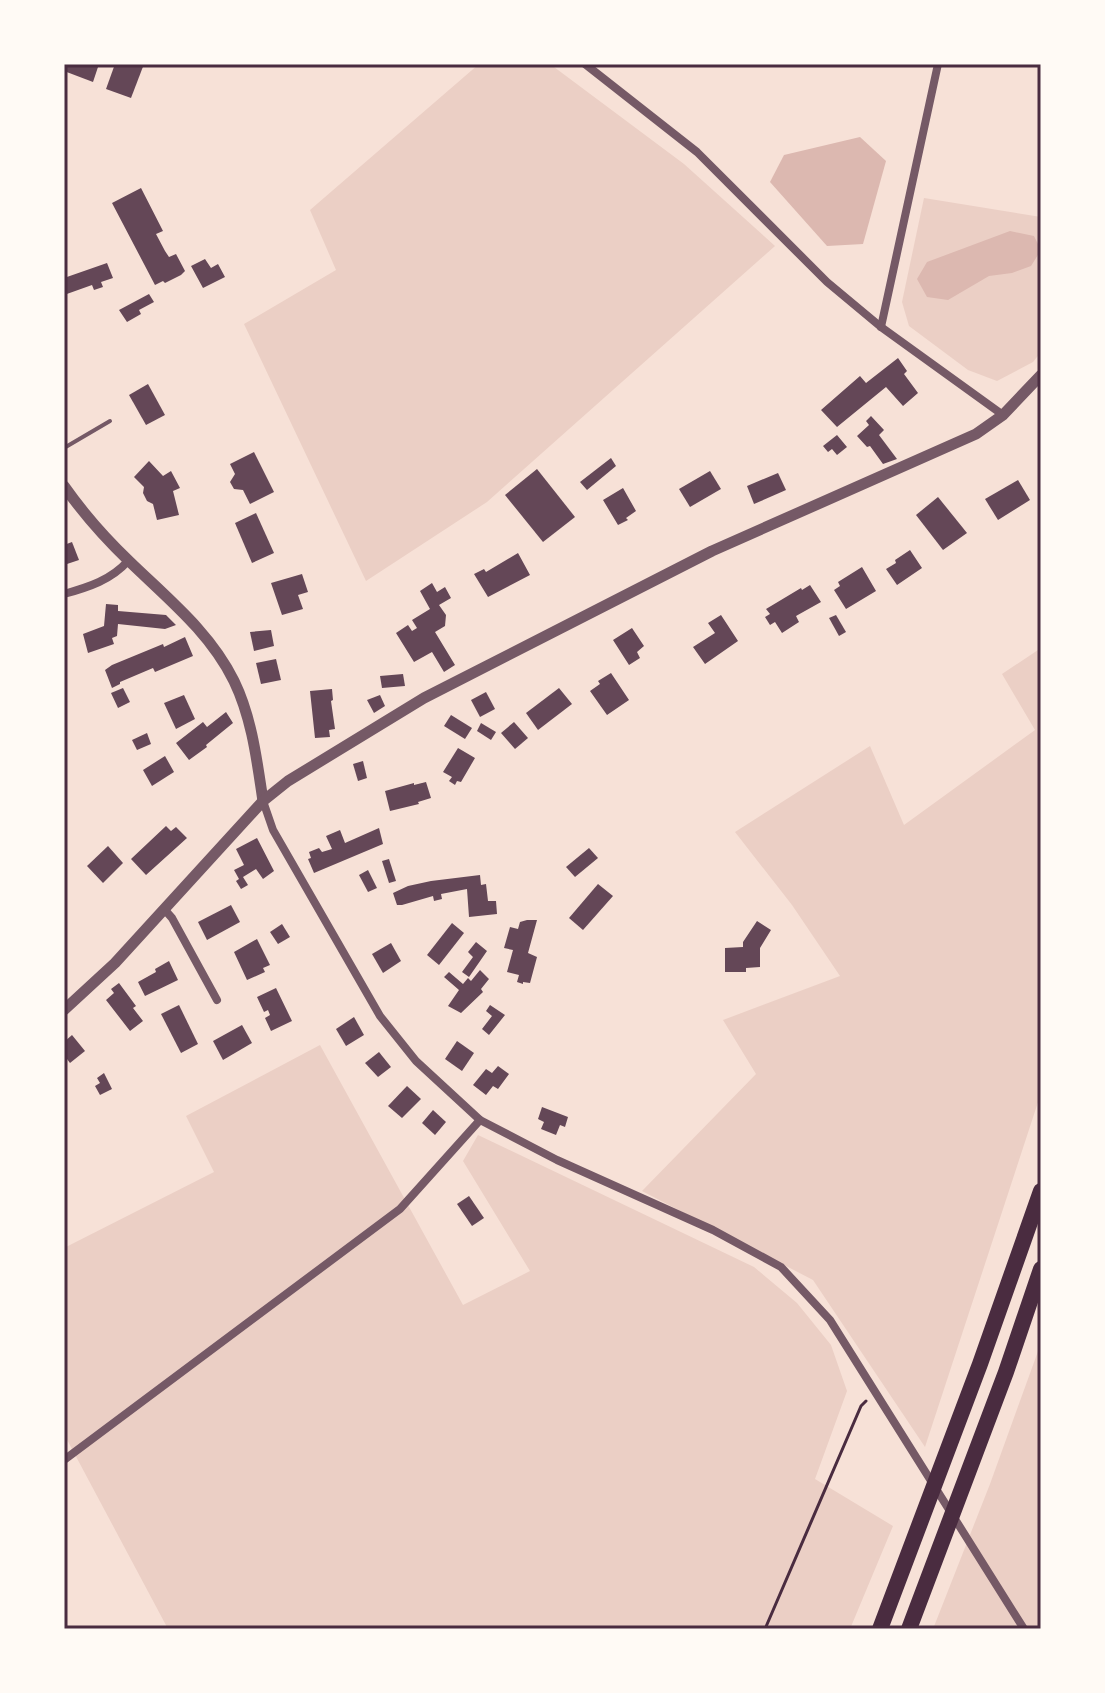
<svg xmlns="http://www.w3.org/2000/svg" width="1105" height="1693" font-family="Montserrat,sans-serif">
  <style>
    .green { fill: #ebcfc5 }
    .water { fill: #dcb8b0 }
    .building { fill: #644757 }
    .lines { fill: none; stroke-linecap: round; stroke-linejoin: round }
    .path { stroke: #4a2c40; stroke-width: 3 }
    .service { stroke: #755966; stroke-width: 4 }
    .minor { stroke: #755966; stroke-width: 8 }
    .tertiary { stroke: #755966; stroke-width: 11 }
    .motorway { stroke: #4a2c40; stroke-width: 16 }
    .neatline { fill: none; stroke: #4a2c40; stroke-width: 3 }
  </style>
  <rect width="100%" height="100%" fill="#f7e1d7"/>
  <g class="green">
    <polygon points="479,64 550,64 684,164 775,246 487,502 366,581 244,324 336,270 310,210"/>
    <polygon points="924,198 1041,217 1041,352 1033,362 997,381 968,370 909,326 902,302"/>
    <polygon points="1041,648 1041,1093 925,1447 813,1280 642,1191 756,1074 723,1020 840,976 792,905 735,832 870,746 904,825 1035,730 1002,674"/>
    <polygon points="320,1045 463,1305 530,1271 463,1161 478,1135 754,1267 797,1303 831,1345 847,1391 815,1479 893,1526 850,1629 168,1629 64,1434 64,1248 214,1172 186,1116"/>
    <polygon points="1041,1343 1041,1623 1039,1629 933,1629 990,1484"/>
  </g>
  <g class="water">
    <polygon points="860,137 886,161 863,244 827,246 770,182 784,155"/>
    <polygon points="1010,231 1034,236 1041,250 1031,266 1012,273 989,276 948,300 927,297 917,279 927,262"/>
  </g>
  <g class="building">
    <polygon points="64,64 99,64 93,82 64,71"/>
    <polygon points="115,64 144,64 131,98 106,89"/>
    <polygon points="141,188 163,231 156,234 165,251 169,257 176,254 185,271 181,275 165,283 163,281 155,285 112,203"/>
    <polygon points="205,259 211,268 218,264 225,277 203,288 191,266"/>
    <polygon points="107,263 113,278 101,282 103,287 94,290 92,285 64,295 64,278"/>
    <polygon points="149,294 154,302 139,310 141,314 127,322 119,310"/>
    <polygon points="898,358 907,371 904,374 918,393 903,406 886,387 837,427 821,410 860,376 866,383"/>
    <polygon points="148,384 165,415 146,425 129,395"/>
    <polygon points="871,416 884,430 879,435 897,459 883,464 870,446 867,447 857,436 869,425 866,421"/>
    <polygon points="837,435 847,447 837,455 832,449 828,452 823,446"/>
    <polygon points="254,452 274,492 250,504 243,490 234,489 230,482 235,474 230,464"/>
    <polygon points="611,458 616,466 587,490 580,482"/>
    <polygon points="149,461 163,476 171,471 180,488 173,491 179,515 157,520 153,504 147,501 143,493 144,487 134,477"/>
    <polygon points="537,469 575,517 543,542 505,495"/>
    <polygon points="710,471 721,489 690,507 679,489"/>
    <polygon points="778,473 786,490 754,504 747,486"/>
    <polygon points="1018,480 1030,500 998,520 985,499"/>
    <polygon points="623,488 636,511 626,518 628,520 618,525 603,500"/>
    <polygon points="938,497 967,533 943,550 916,515"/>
    <polygon points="256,513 274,553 252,563 235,523"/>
    <polygon points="72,542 79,560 64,565 64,545"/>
    <polygon points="910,550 922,568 897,585 886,569 896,563 895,560"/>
    <polygon points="518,553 530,575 488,597 474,574 484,569 486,572"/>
    <polygon points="862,567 876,591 846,609 834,590 840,586 838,582"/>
    <polygon points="302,574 308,592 298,595 303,609 282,615 271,583"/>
    <polygon points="432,583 437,592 445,587 451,598 439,605 446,615 445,626 435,632 455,665 444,672 432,652 414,662 396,633 408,625 412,631 417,628 412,620 430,609 420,591"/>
    <polygon points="810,585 821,602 796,616 799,622 782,633 775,622 770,625 765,617 770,614 766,609 801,588 802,590"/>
    <polygon points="106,604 118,605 118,611 166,615 176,625 165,629 118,624 117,636 112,638 114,644 88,653 83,634 104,626"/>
    <polygon points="721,615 738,641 705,664 693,647 715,633 708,623"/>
    <polygon points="836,615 846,632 839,636 829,618"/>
    <polygon points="632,628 644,646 637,652 640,658 629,665 613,640"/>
    <polygon points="271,630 274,646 254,651 250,632"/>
    <polygon points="185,637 193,656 155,672 153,668 120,682 120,684 112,688 105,670 112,665 163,644 164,647"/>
    <polygon points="276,659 281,680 261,684 256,663"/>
    <polygon points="611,673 629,700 607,715 590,691 600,684 598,681"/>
    <polygon points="403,674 405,686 382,688 380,676"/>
    <polygon points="123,688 130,702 118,708 111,693"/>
    <polygon points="559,688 572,704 538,730 526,713"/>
    <polygon points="332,689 333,700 331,701 335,729 329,730 330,737 315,738 310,691"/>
    <polygon points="486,692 495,709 480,717 471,700"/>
    <polygon points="184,695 195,719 176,729 164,703"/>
    <polygon points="380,695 385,706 374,713 367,700"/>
    <polygon points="226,712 233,723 206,745 207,747 189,760 176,743 203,722 207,727"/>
    <polygon points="451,715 472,728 465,739 444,726"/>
    <polygon points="514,722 528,738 515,749 501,733"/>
    <polygon points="481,723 496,732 491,740 477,731"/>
    <polygon points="147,733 151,744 137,750 132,740"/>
    <polygon points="458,748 475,758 461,782 457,781 455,785 449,781 452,777 443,772"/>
    <polygon points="165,756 174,772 152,786 143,770"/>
    <polygon points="363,761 367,778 358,781 353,764"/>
    <polygon points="426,782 431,798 418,802 419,804 390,811 385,791 414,783 414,785"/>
    <polygon points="166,826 171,831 176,827 187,838 146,875 131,859"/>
    <polygon points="379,828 383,844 314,873 308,859 311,858 309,852 319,848 322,852 332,849 326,836 340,830 345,843"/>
    <polygon points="257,838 274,871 263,879 256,869 243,877 248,885 241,889 236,881 239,879 234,870 244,865 236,849"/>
    <polygon points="108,846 123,863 103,883 87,866"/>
    <polygon points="589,848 598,858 575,877 566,867"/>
    <polygon points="389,859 396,881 389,883 382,861"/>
    <polygon points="368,870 377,888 368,892 359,875"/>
    <polygon points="480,875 481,885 486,884 488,901 496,901 497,914 469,917 467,889 441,894 442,899 434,901 433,896 402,905 397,905 393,893 408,886 431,881"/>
    <polygon points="598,884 613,896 583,930 569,918"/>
    <polygon points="231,905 240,922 207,940 198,922"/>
    <polygon points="527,920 537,920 528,953 537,957 530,983 523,982 523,984 517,982 519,975 507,972 513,950 504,948 510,927 518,929 520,922"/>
    <polygon points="757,921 771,930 760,948 760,967 746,968 746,972 725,972 725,948 743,947 743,942"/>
    <polygon points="452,923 464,933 439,965 427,955"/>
    <polygon points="282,924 290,937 278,944 270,932"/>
    <polygon points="257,939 270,965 263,968 265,972 247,980 234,952"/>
    <polygon points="476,942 487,951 469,977 462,972 473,957 468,952"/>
    <polygon points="391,943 401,961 383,973 372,954"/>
    <polygon points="169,961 178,980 145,996 138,982 156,972 155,969"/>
    <polygon points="480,970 489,979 481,989 483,992 461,1013 448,1006 459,990 444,977 449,972 463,984 468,978 471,981"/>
    <polygon points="119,983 136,1006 133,1008 143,1021 130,1031 106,1000 114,993 111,989"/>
    <polygon points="276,988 292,1021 271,1031 265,1018 270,1015 268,1010 264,1012 257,997"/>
    <polygon points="179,1005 198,1044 181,1053 161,1014"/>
    <polygon points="490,1005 505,1015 489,1035 482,1029 492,1016 486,1011"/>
    <polygon points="354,1017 364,1035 346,1046 336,1029"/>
    <polygon points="242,1025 252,1043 223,1060 213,1041"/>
    <polygon points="72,1035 85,1051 70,1063 64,1055 64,1042"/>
    <polygon points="457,1041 474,1053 462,1071 445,1059"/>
    <polygon points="379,1052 391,1067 378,1077 365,1063"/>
    <polygon points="498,1066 509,1074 498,1089 493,1086 486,1095 473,1085 486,1069 492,1073"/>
    <polygon points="104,1073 112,1089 100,1095 95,1086 100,1083 97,1078"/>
    <polygon points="407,1086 421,1099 402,1118 388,1106"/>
    <polygon points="542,1107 568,1117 565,1127 560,1125 556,1135 541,1129 544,1122 538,1119"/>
    <polygon points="433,1110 446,1122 435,1135 422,1123"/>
    <polygon points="469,1196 484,1218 472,1226 457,1204"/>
  </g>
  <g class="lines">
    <polyline class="path" points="765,1629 861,1406 866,1401"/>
    <polyline class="service" points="64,448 110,421"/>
    <g class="minor">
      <polyline points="585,64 697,152 827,282 881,327 1003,415"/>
      <polyline points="881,327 938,64"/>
      <path d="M64 594C89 587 111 580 128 561"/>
      <polyline points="263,801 273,830 380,1016 416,1061 480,1120 557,1160 713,1230 781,1267 830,1320 1024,1629"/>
      <polyline points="165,910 172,918 217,1000"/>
      <polyline points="64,1460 400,1209 480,1120"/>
    </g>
    <g class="tertiary">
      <path d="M64 486C83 513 105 538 129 561 167 598 210 632 234 681 252 718 257 761 263 801"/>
      <polyline points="64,1010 115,963 263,801 288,781 424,698 712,551 976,434 1003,415 1041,375"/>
    </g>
    <g class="motorway">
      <polyline points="880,1629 980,1364 1041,1191"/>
      <polyline points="909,1629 1006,1372 1041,1269"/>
    </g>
  </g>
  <rect width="1105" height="1693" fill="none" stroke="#fffaf5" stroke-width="132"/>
  <rect x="66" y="66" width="973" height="1561" class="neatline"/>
</svg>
